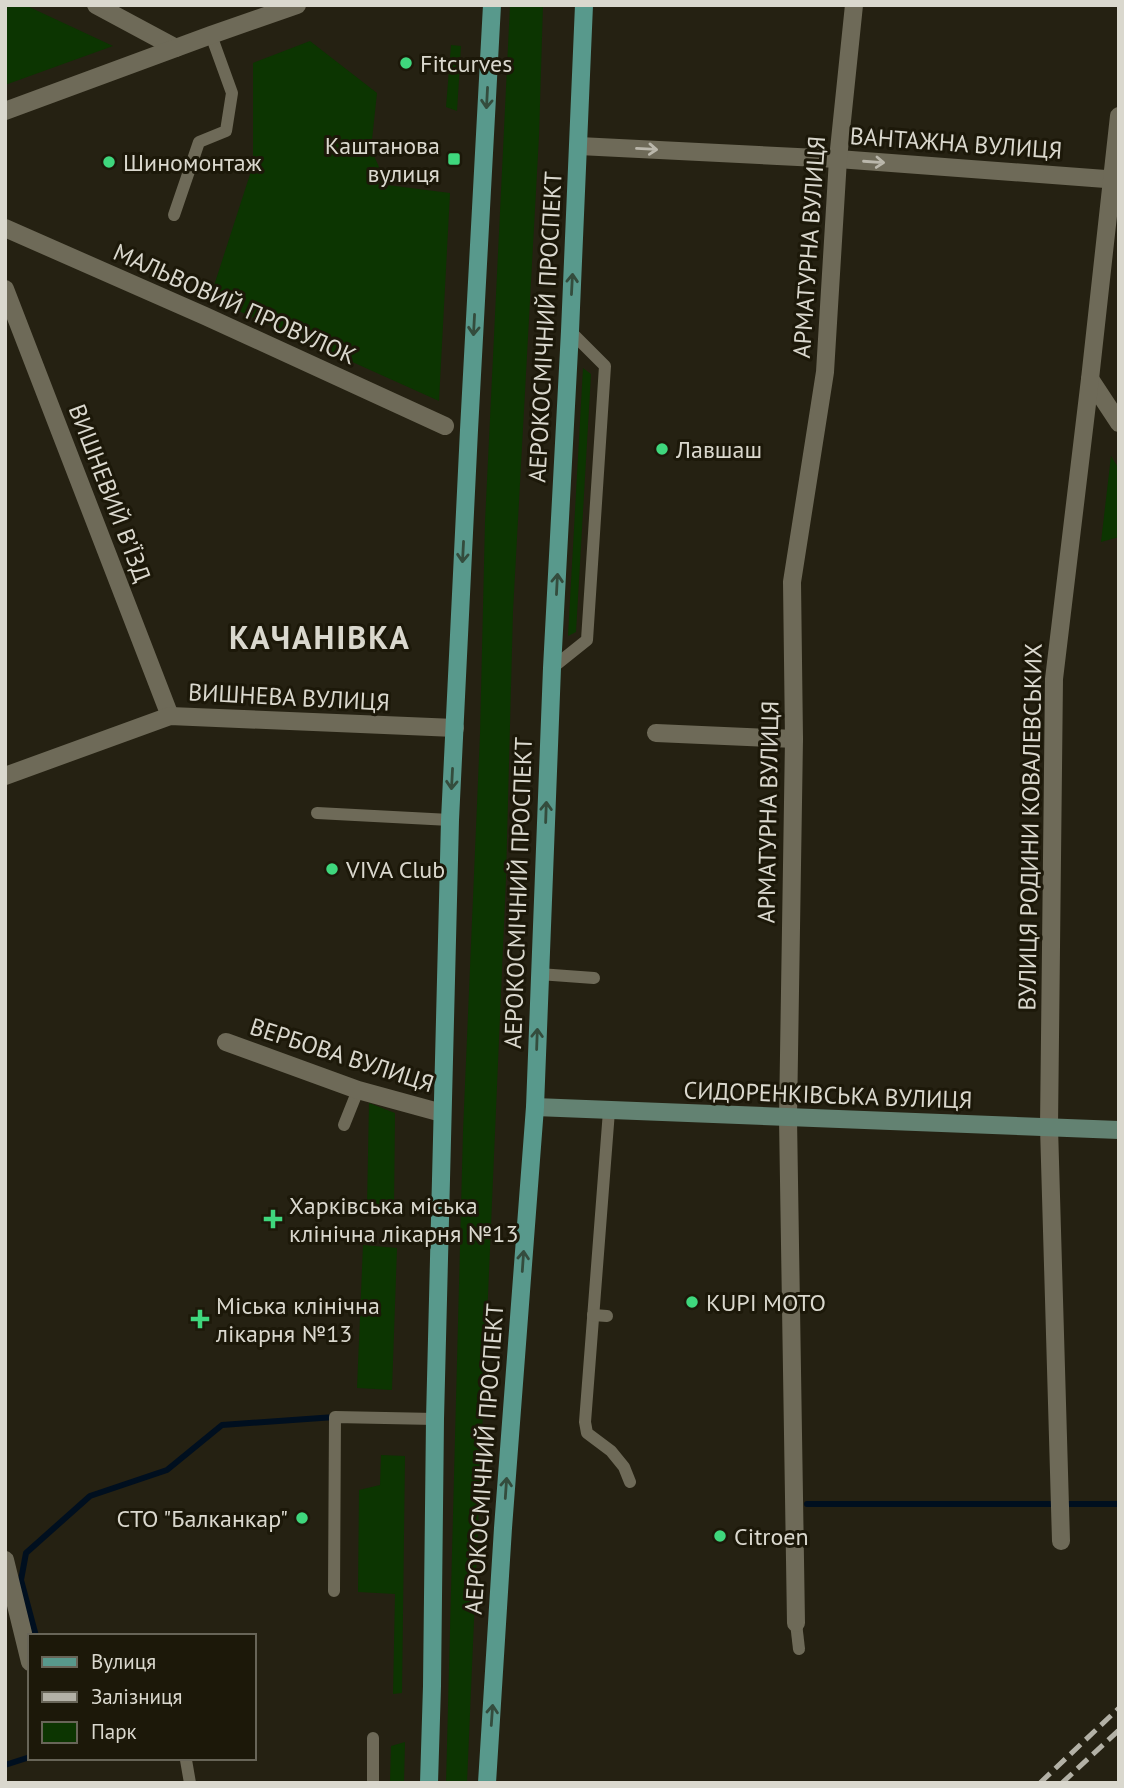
<svg xmlns="http://www.w3.org/2000/svg" width="1124" height="1788" font-family="'PT Sans',sans-serif">
  <style>
    .green { fill: #0c3501 }
    .lines { fill: none; stroke-linecap: round; stroke-linejoin: round }
    .stream { stroke: #000f1f; stroke-width: 6 }
    .service { stroke: #6e6a58; stroke-width: 12 }
    .minor { stroke: #6e6a58; stroke-width: 18 }
    .tertiary { stroke: #6e6a58; stroke-width: 18 }
    .secondary { stroke: #638272; stroke-width: 18 }
    .primary { stroke: #58998c; stroke-width: 18 }
    .rail { stroke: #b3b1a6; stroke-width: 5; stroke-dasharray: 14 7; stroke-linecap: butt }
    .oneway { stroke: #344c3d }
    .oneway2 { stroke: #bab7ab }
    .poi-dot { fill: #3fd77d; stroke: #1c1809; stroke-width: 2.5 }
    .labels { text-anchor: middle; dominant-baseline: central; stroke-width: 6; stroke-linejoin: round; paint-order: stroke }
    .poi-label { font-size: 24px; fill: #dad8ce; stroke: #1c1809; text-anchor: start }
    .street-label { font-size: 24px; fill: #dad8ce; stroke: #1c1809 }
    .district-label { font-size: 32px; font-weight: bold; letter-spacing: 2px; fill: #dad8ce; stroke: #1c1809 }
  </style>
  <rect width="100%" height="100%" fill="#252112"/>
  <g class="green">
    <polygon points="5,5 25,5 113,46 5,85"/>
    <polygon points="510,5 543,5 539,136 513,611 506,877 467,1783 446,1783 463,1131 480,734 485,522"/>
    <polygon points="310,41 377,93 371,149 387,185 450,193 439,401 210,298 253,165 253,63"/>
    <polygon points="451,45 461,46 457,111 446,107"/>
    <polygon points="583,368 591,374 576,632 568,636"/>
    <polygon points="1111,456 1119,469 1119,537 1101,542"/>
    <polygon points="369,1103 395,1113 394,1208 367,1206"/>
    <polygon points="363,1245 397,1248 392,1390 357,1388"/>
    <polygon points="381,1455 405,1456 402,1693 393,1694 395,1594 358,1592 359,1490 380,1485"/>
    <polygon points="405,1742 404,1783 390,1783 391,1746"/>
  </g>
  <g class="lines">
    <g class="stream">
      <polyline points="807,1504 1119,1504"/>
      <polyline points="36,1636 21,1580 26,1553 90,1496 167,1470 222,1425 335,1417"/>
      <polyline points="5,1765 30,1757"/>
    </g>
    <g class="service">
      <polyline points="174,215 199,142 226,131 232,93 211,35"/>
      <polyline points="552,668 587,640 605,366 570,331"/>
      <polyline points="317,813 450,820"/>
      <polyline points="539,974 594,978"/>
      <polyline points="609,1111 585,1422 587,1433 611,1451 624,1467 630,1482"/>
      <polyline points="344,1125 358,1090"/>
      <polyline points="593,1315 607,1316"/>
      <polyline points="334,1591 335,1417 435,1419"/>
      <polyline points="796,1623 799,1649"/>
      <polyline points="186,1760 190,1783"/>
      <polyline points="373,1783 373,1738"/>
    </g>
    <g class="minor">
      <polyline points="579,146 838,159 1119,180"/>
      <polyline points="5,228 205,316 445,426"/>
      <polyline points="5,289 170,716"/>
      <polyline points="1090,379 1119,423"/>
      <polyline points="656,733 794,739"/>
      <polyline points="5,776 170,716 455,728"/>
      <polyline points="226,1042 358,1090 442,1113"/>
      <polyline points="1061,1541 1049,1127 1054,679 1090,379 1119,116"/>
      <polyline points="5,1560 30,1662"/>
      <polyline points="796,1623 788,1118 794,739 792,582 825,372 838,159 854,5"/>
    </g>
    <g class="tertiary">
      <polyline points="96,5 176,48"/>
      <polyline points="5,111 211,35 297,5"/>
    </g>
    <polyline class="secondary" points="535,1107 1119,1130"/>
    <g class="primary">
      <polyline points="429,1783 432,1686 435,1419 450,820 469,430 492,5"/>
      <polyline points="487,1783 503,1528 535,1107 552,668 570,331 584,5"/>
    </g>
    <g class="rail">
      <polyline points="1040,1783 1119,1708"/>
      <polyline points="1062,1783 1119,1730"/>
    </g>
  </g>
  <defs><path id="oneway-shaft" d="M-6 0H5M1.5-3L5.5 0L1.5 3" fill="none" stroke-width="1.6" stroke-linecap="round" stroke-linejoin="round" transform="scale(1.75)"/></defs>
  <g class="oneway">
    <use href="#oneway-shaft" transform="translate(487 98) rotate(93)"/>
    <use href="#oneway-shaft" transform="translate(572 284) rotate(-87)"/>
    <use href="#oneway-shaft" transform="translate(474 325) rotate(93)"/>
    <use href="#oneway-shaft" transform="translate(463 552) rotate(93)"/>
    <use href="#oneway-shaft" transform="translate(557 584) rotate(-87)"/>
    <use href="#oneway-shaft" transform="translate(452 779) rotate(93)"/>
    <use href="#oneway-shaft" transform="translate(546 812) rotate(-88)"/>
    <use href="#oneway-shaft" transform="translate(537 1039) rotate(-88)"/>
    <use href="#oneway-shaft" transform="translate(523 1261) rotate(-86)"/>
    <use href="#oneway-shaft" transform="translate(506 1488) rotate(-86)"/>
    <use href="#oneway-shaft" transform="translate(492 1715) rotate(-86)"/>
  </g>
  <g class="oneway2">
    <use href="#oneway-shaft" transform="translate(647 149) rotate(3)"/>
    <use href="#oneway-shaft" transform="translate(874 162) rotate(4)"/>
  </g>
  <g class="poi-dot">
    <circle cx="406" cy="63" r="7"/>
    <rect x="447" y="152" width="14" height="14" rx="3.5"/>
    <circle cx="109" cy="162" r="7"/>
    <circle cx="662" cy="449" r="7"/>
    <circle cx="332" cy="869" r="7"/>
    <path d="M269.5 1208.5h7v7h7v7h-7v7h-7v-7h-7v-7h7z"/>
    <circle cx="692" cy="1302" r="7"/>
    <path d="M196.5 1308.5h7v7h7v7h-7v7h-7v-7h-7v-7h7z"/>
    <circle cx="302" cy="1518" r="7"/>
    <circle cx="720" cy="1536" r="7"/>
  </g>
  <g class="labels">
    <g class="poi-label">
      <text x="420" y="63">Fitcurves</text>
      <text x="440" y="145" text-anchor="end">Каштанова<tspan x="440" dy="28">вулиця</tspan></text>
      <text x="123" y="162">Шиномонтаж</text>
      <text x="676" y="449">Лавшаш</text>
      <text x="346" y="869">VIVA Club</text>
      <text x="289" y="1205">Харківська міська<tspan x="289" dy="28">клінічна лікарня №13</tspan></text>
      <text x="706" y="1302">KUPI MOTO</text>
      <text x="216" y="1305">Міська клінічна<tspan x="216" dy="28">лікарня №13</tspan></text>
      <text x="288" y="1518" text-anchor="end">СТО "Балканкар"</text>
      <text x="734" y="1536">Citroen</text>
    </g>
    <g class="street-label">
      <text transform="translate(956 143) rotate(4)">ВАНТАЖНА ВУЛИЦЯ</text>
      <text transform="translate(809 247) rotate(-86)">АРМАТУРНА ВУЛИЦЯ</text>
      <text transform="translate(235 304) rotate(24)">МАЛЬВОВИЙ ПРОВУЛОК</text>
      <text transform="translate(545 327) rotate(-87)">АЕРОКОСМІЧНИЙ ПРОСПЕКТ</text>
      <text transform="translate(110 493) rotate(69)">ВИШНЕВИЙ В’ЇЗД</text>
      <text transform="translate(289 697) rotate(3)">ВИШНЕВА ВУЛИЦЯ</text>
      <text transform="translate(768 812) rotate(-89)">АРМАТУРНА ВУЛИЦЯ</text>
      <text transform="translate(1030 827) rotate(-89)">ВУЛИЦЯ РОДИНИ КОВАЛЕВСЬКИХ</text>
      <text transform="translate(518 893) rotate(-88)">АЕРОКОСМІЧНИЙ ПРОСПЕКТ</text>
      <text transform="translate(342 1055) rotate(18)">ВЕРБОВА ВУЛИЦЯ</text>
      <text transform="translate(828 1095) rotate(2)">СИДОРЕНКІВСЬКА ВУЛИЦЯ</text>
      <text transform="translate(484 1459) rotate(-86)">АЕРОКОСМІЧНИЙ ПРОСПЕКТ</text>
    </g>
    <g class="district-label">
      <text x="320" y="637">КАЧАНІВКА</text>
    </g>
  </g>
  <rect width="1124" height="1788" fill="none" stroke="#dad8ce" stroke-width="14"/>
  <rect x="28" y="1634" width="228" height="126" fill="#1c1809" stroke="#686558" stroke-width="2"/>
  <rect x="42" y="1657" width="35" height="10" fill="#58998c" stroke="#686558" stroke-width="2"/>
  <text x="91" y="1669" font-size="21" fill="#dad8ce">Вулиця</text>
  <rect x="42" y="1692" width="35" height="10" fill="#b3b1a6" stroke="#686558" stroke-width="2"/>
  <text x="91" y="1704" font-size="21" fill="#dad8ce">Залізниця</text>
  <rect x="42" y="1722" width="35" height="21" fill="#0c3501" stroke="#686558" stroke-width="2"/>
  <text x="91" y="1739" font-size="21" fill="#dad8ce">Парк</text>
</svg>
